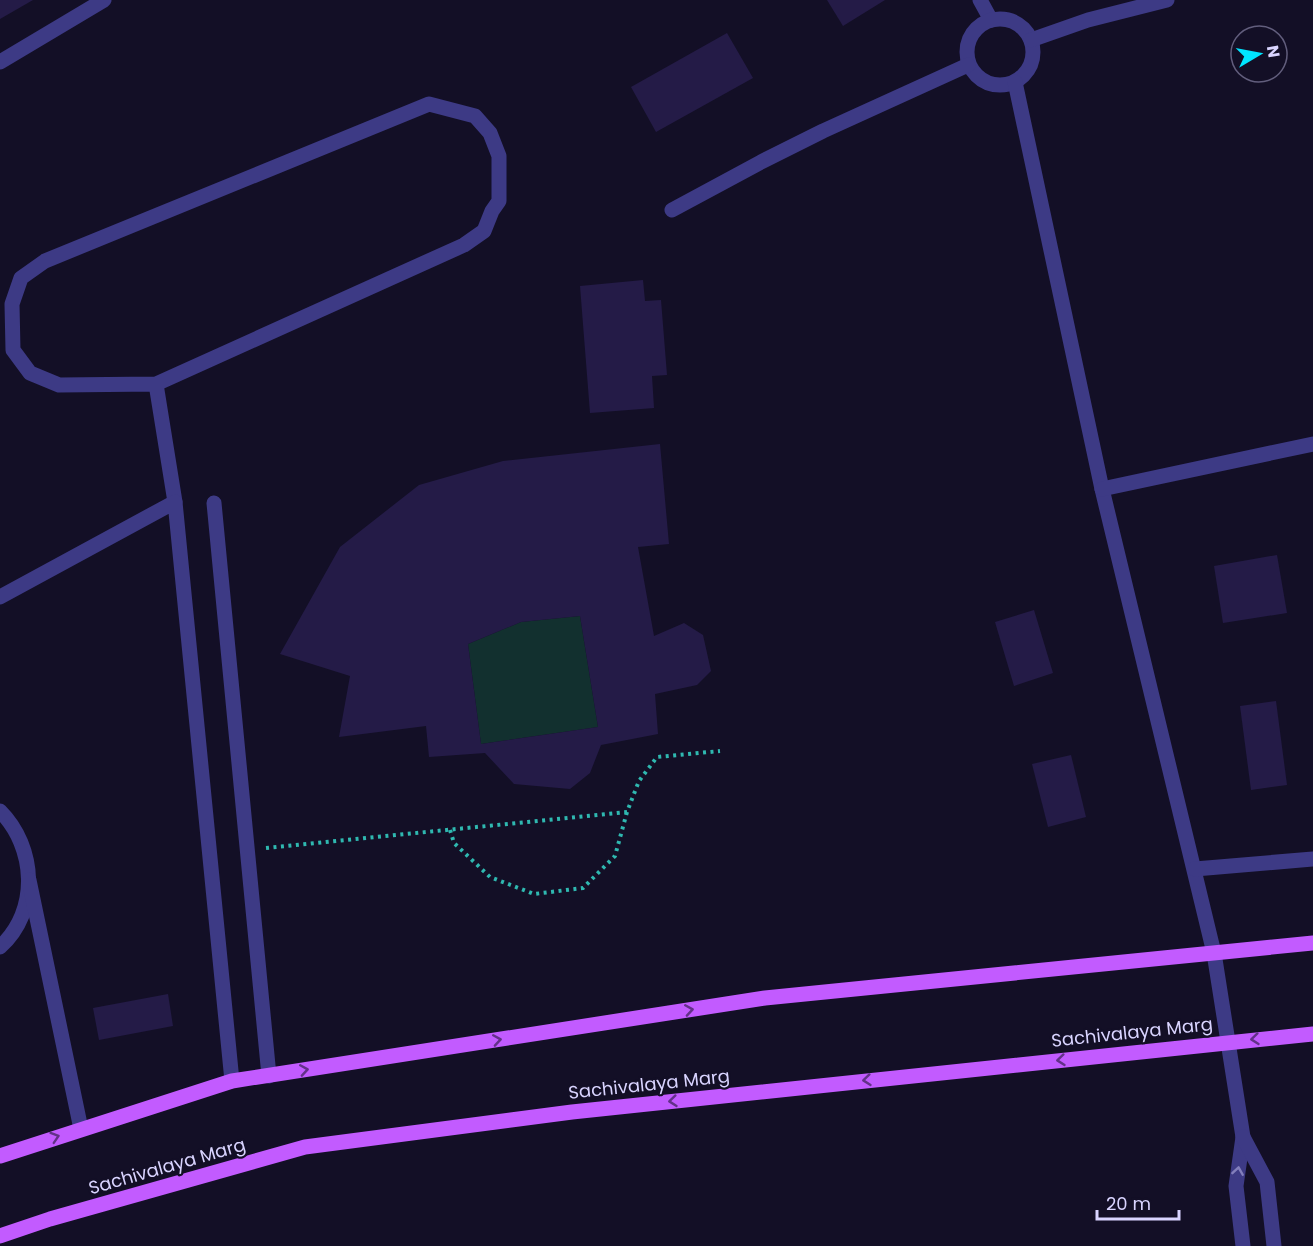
<svg xmlns="http://www.w3.org/2000/svg" width="1313" height="1246" font-family="Poppins,sans-serif">
  <style>
    .green { fill: #12302f }
    .building { fill: #241b47; fill-rule: evenodd }
    .lines { fill: none; stroke-linecap: round; stroke-linejoin: round }
    .path { stroke: #2fb8b0; stroke-width: 4; stroke-dasharray: 3 4.5; stroke-linecap: butt }
    .minor { stroke: #3d3a85; stroke-width: 15 }
    .major { stroke: #c25bff; stroke-width: 15 }
    .oneway { stroke: #623188 }
    .oneway2 { stroke: #837fbc }
    .labels { text-anchor: middle; dominant-baseline: central; stroke-width: 4.5; stroke-linejoin: round; paint-order: stroke }
    .street-label { font-size: 18px; fill: #d9d4ff; stroke: #130f26 }
  </style>
  <rect width="100%" height="100%" fill="#130f26"/>
  <polygon class="green" points="580,616 598,727 481,744 468,644 521,622"/>
  <g class="building">
    <polygon points="0,0 33,0 0,19"/>
    <polygon points="827,0 885,0 843,26"/>
    <polygon points="727,33 753,78 656,132 631,87"/>
    <polygon points="643,280 645,301 661,300 667,375 652,376 654,408 590,413 580,286"/>
    <path d="M660 444 669 544 638 547 654 636 684 623 703 635 711 671 697 685 655 694 658 734 601 745 590 773 570 789 514 784 485 753 429 757 426 726 339 737 350 676 280 654 340 547 419 485 503 461ZM580 616 598 727 481 744 468 644 521 622Z"/>
    <polygon points="1277,555 1287,613 1223,623 1214,566"/>
    <polygon points="1034,610 1053,673 1014,686 995,622"/>
    <polygon points="1276,701 1287,785 1251,790 1240,706"/>
    <polygon points="1071,755 1086,817 1048,827 1032,764"/>
    <polygon points="168,994 173,1026 99,1040 93,1008"/>
  </g>
  <g class="lines">
    <g class="path">
      <polyline points="450,830 454,843 490,877 534,894 583,888 615,856 627,812 639,781 657,757 720,751"/>
      <polyline points="266,848 627,812"/>
    </g>
    <g class="minor">
      <polyline points="980,0 991,20"/>
      <circle cx="1000" cy="52" r="33"/>
      <polyline points="1031,40 1088,20 1167,0"/>
      <polyline points="0,62 104,0"/>
      <polyline points="1015,82 1102,489 1214,953 1243,1137 1236,1186 1243,1246"/>
      <polyline points="672,210 761,162 823,131 968,65"/>
      <polyline points="156,384 464,245 484,231 492,211 499,201 499,156 490,133 475,116 429,104 45,261 21,278 12,304 13,350 30,373 59,385 156,384 175,502"/>
      <polyline points="1102,489 1313,444"/>
      <polyline points="214,503 269,1076"/>
      <polyline points="0,597 175,502 232,1081"/>
      <path d="M0 811C36 847 40 911 0 947"/>
      <polyline points="1195,869 1313,859"/>
      <polyline points="29,880 81,1129"/>
      <polyline points="1243,1137 1267,1182 1274,1246"/>
    </g>
    <g class="major">
      <polyline points="0,1156 232,1081 765,998 1313,943"/>
      <polyline points="0,1236 50,1219 305,1147 572,1112 1313,1034"/>
    </g>
  </g>
  <defs><path id="oneway-chevron" d="M-2-3.5L2.5 0L-2 3.5" fill="none" stroke-width="1.6" stroke-linecap="round" stroke-linejoin="round" transform="scale(1.5)"/></defs>
  <g class="oneway">
    <use href="#oneway-chevron" transform="translate(689 1010) rotate(-9)"/>
    <use href="#oneway-chevron" transform="translate(1255 1039) rotate(174)"/>
    <use href="#oneway-chevron" transform="translate(497 1040) rotate(-9)"/>
    <use href="#oneway-chevron" transform="translate(1061 1060) rotate(174)"/>
    <use href="#oneway-chevron" transform="translate(304 1070) rotate(-9)"/>
    <use href="#oneway-chevron" transform="translate(867 1080) rotate(174)"/>
    <use href="#oneway-chevron" transform="translate(673 1101) rotate(174)"/>
    <use href="#oneway-chevron" transform="translate(55 1137) rotate(-18)"/>
  </g>
  <use class="oneway2" href="#oneway-chevron" transform="translate(1238 1171) rotate(-81)"/>
  <g class="labels">
    <g class="street-label">
      <text transform="translate(1132 1032) rotate(-6)">Sachivalaya Marg</text>
      <text transform="translate(649 1084) rotate(-6)">Sachivalaya Marg</text>
      <text transform="translate(167 1166) rotate(-16)">Sachivalaya Marg</text>
    </g>
  </g>
  <g transform="translate(1259 54) rotate(80)"><circle r="28" fill="#130f26" stroke="#625e7d" stroke-width="1.5"/>
  <path d="M0-4.5L10 22L0 15L-10 22Z" fill="#00e5ff"/>
  <text y="-9" font-size="16" font-weight="bold" text-anchor="middle" fill="#d9d4ff">N</text>
  </g>
  <path d="M1097 1210v9h82v-9" fill="none" stroke="#d9d4ff" stroke-width="3"/>
  <text x="1106" y="1210" font-size="18" fill="#d9d4ff" stroke="#130f26" stroke-width="4.5" paint-order="stroke">20 m</text>
</svg>
